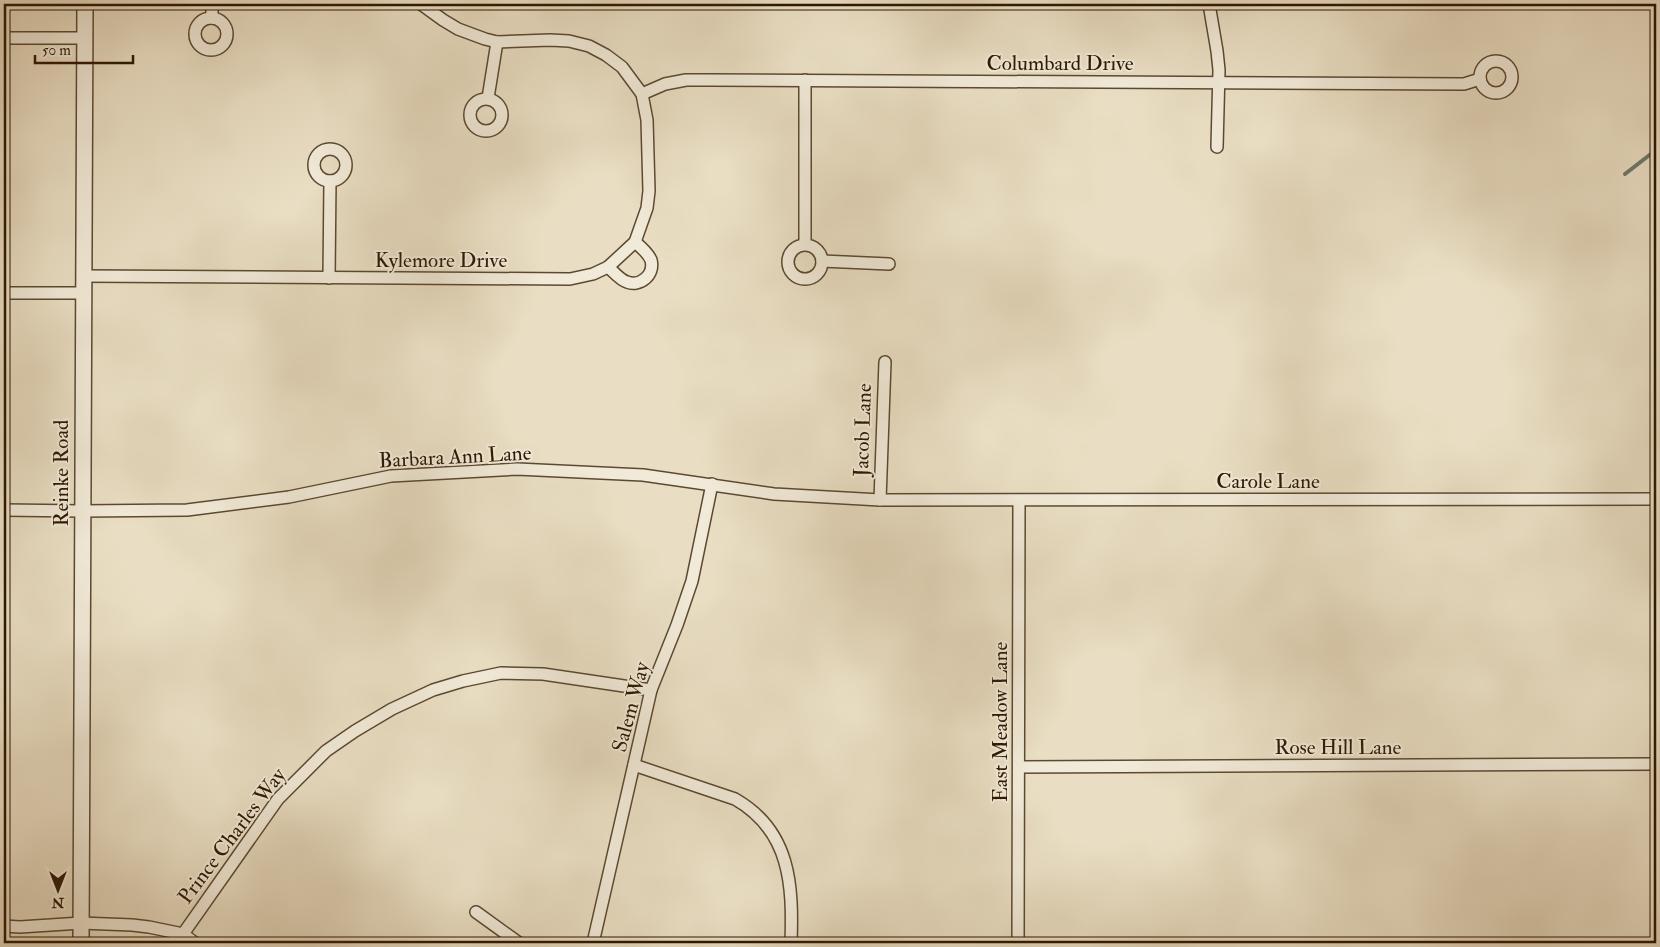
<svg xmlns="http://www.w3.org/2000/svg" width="1660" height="947" font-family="'IM FELL Double Pica',serif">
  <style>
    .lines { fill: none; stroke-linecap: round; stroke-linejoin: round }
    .stream { stroke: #6d7a6e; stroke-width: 4 }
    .minor-casing { stroke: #5c4932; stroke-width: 14 }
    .tertiary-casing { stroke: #5c4932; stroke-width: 18 }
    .minor { stroke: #f1ead8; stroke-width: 11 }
    .tertiary { stroke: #f1ead8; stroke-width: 15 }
    .labels { text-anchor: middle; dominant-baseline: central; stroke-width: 4; stroke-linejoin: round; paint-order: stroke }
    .street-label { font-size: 21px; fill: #2d1702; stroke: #f1ead8 }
  </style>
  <rect width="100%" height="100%" fill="#e9dec3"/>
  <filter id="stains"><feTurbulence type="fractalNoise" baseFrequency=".004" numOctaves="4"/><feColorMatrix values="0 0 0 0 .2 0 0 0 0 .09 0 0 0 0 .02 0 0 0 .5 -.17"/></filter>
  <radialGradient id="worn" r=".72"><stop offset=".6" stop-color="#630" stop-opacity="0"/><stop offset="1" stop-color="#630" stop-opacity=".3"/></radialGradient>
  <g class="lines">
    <polyline class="stream" points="1625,174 1656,150"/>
    <g class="minor-casing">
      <g id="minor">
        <polyline points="212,4 212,18"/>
        <polyline points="1209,4 1217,51 1219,70 1217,147"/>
        <circle cx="211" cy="34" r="16"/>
        <polyline points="4,38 84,38"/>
        <circle cx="1496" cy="77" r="16"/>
        <polyline points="805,80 805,244"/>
        <polyline points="642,94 665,84 686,80 710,80 1464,84 1480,79"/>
        <polyline points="488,98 497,42"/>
        <circle cx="486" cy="115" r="16"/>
        <circle cx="330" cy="165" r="16"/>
        <circle cx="805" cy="262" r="17"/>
        <polyline points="822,261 889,264"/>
        <path d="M608 267C614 272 620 280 627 282 640 287 655 275 651 260 648 253 641 247 635 242"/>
        <polyline points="83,276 570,279 593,274 608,267 635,242 647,208 649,191 647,120 642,94 622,67 606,55 589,46 569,41 550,40 497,42 485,39 458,29 443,20 421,4"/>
        <polyline points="329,278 330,181"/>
        <polyline points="4,293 83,293"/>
        <polyline points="880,500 885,362"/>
        <polyline points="4,510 82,511 187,510 289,497 391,476 517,469 643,475 774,494 880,500 1656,499"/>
        <path d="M634 765 735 799C791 831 793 886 791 943"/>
        <polyline points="1019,767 1656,764"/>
        <polyline points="476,912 519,943"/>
        <polyline points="4,926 20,927 81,923 132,925 149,927 183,934 195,943"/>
        <polyline points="183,934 278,799 326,751 355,731 392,709 433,690 463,681 501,673 543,674 651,690"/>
        <polyline points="593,943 651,690 677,625 692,581 712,484"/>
        <polyline points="1018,943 1019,501"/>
      </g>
    </g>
    <g class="tertiary-casing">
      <polyline id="tertiary" points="81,943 85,4"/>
    </g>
    <use href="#minor" class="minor"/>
    <use href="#tertiary" class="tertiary"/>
  </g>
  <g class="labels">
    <g class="street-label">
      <text x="1060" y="63">Columbard Drive</text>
      <text x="441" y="260">Kylemore Drive</text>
      <text transform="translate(863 430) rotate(-88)">Jacob Lane</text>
      <text transform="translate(455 457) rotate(-3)">Barbara Ann Lane</text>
      <text transform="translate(61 473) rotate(-90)">Reinke Road</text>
      <text x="1268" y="481">Carole Lane</text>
      <text transform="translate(631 707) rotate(-75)">Salem Way</text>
      <text transform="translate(1000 722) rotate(-90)">East Meadow Lane</text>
      <text x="1338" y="747">Rose Hill Lane</text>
      <text transform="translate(232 836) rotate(-53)">Prince Charles Way</text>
    </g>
  </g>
  <rect width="1660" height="947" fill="none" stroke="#e9dec3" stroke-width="20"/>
  <rect x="5" y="5" width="1650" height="937" fill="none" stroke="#2d1702" stroke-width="2.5"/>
  <rect x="10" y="10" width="1640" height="927" fill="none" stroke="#2d1702"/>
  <g transform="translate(58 890) rotate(180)" stroke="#f1ead8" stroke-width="4" paint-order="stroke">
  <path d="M0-4L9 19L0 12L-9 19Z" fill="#2d1702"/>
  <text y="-8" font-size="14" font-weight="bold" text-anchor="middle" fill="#2d1702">N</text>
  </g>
  <path d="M35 55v8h98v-8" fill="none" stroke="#2d1702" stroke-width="2.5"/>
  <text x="42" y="55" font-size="15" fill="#2d1702" stroke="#f1ead8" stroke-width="4" paint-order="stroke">50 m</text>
  <rect width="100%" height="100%" filter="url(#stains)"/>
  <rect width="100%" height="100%" fill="url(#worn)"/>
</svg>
